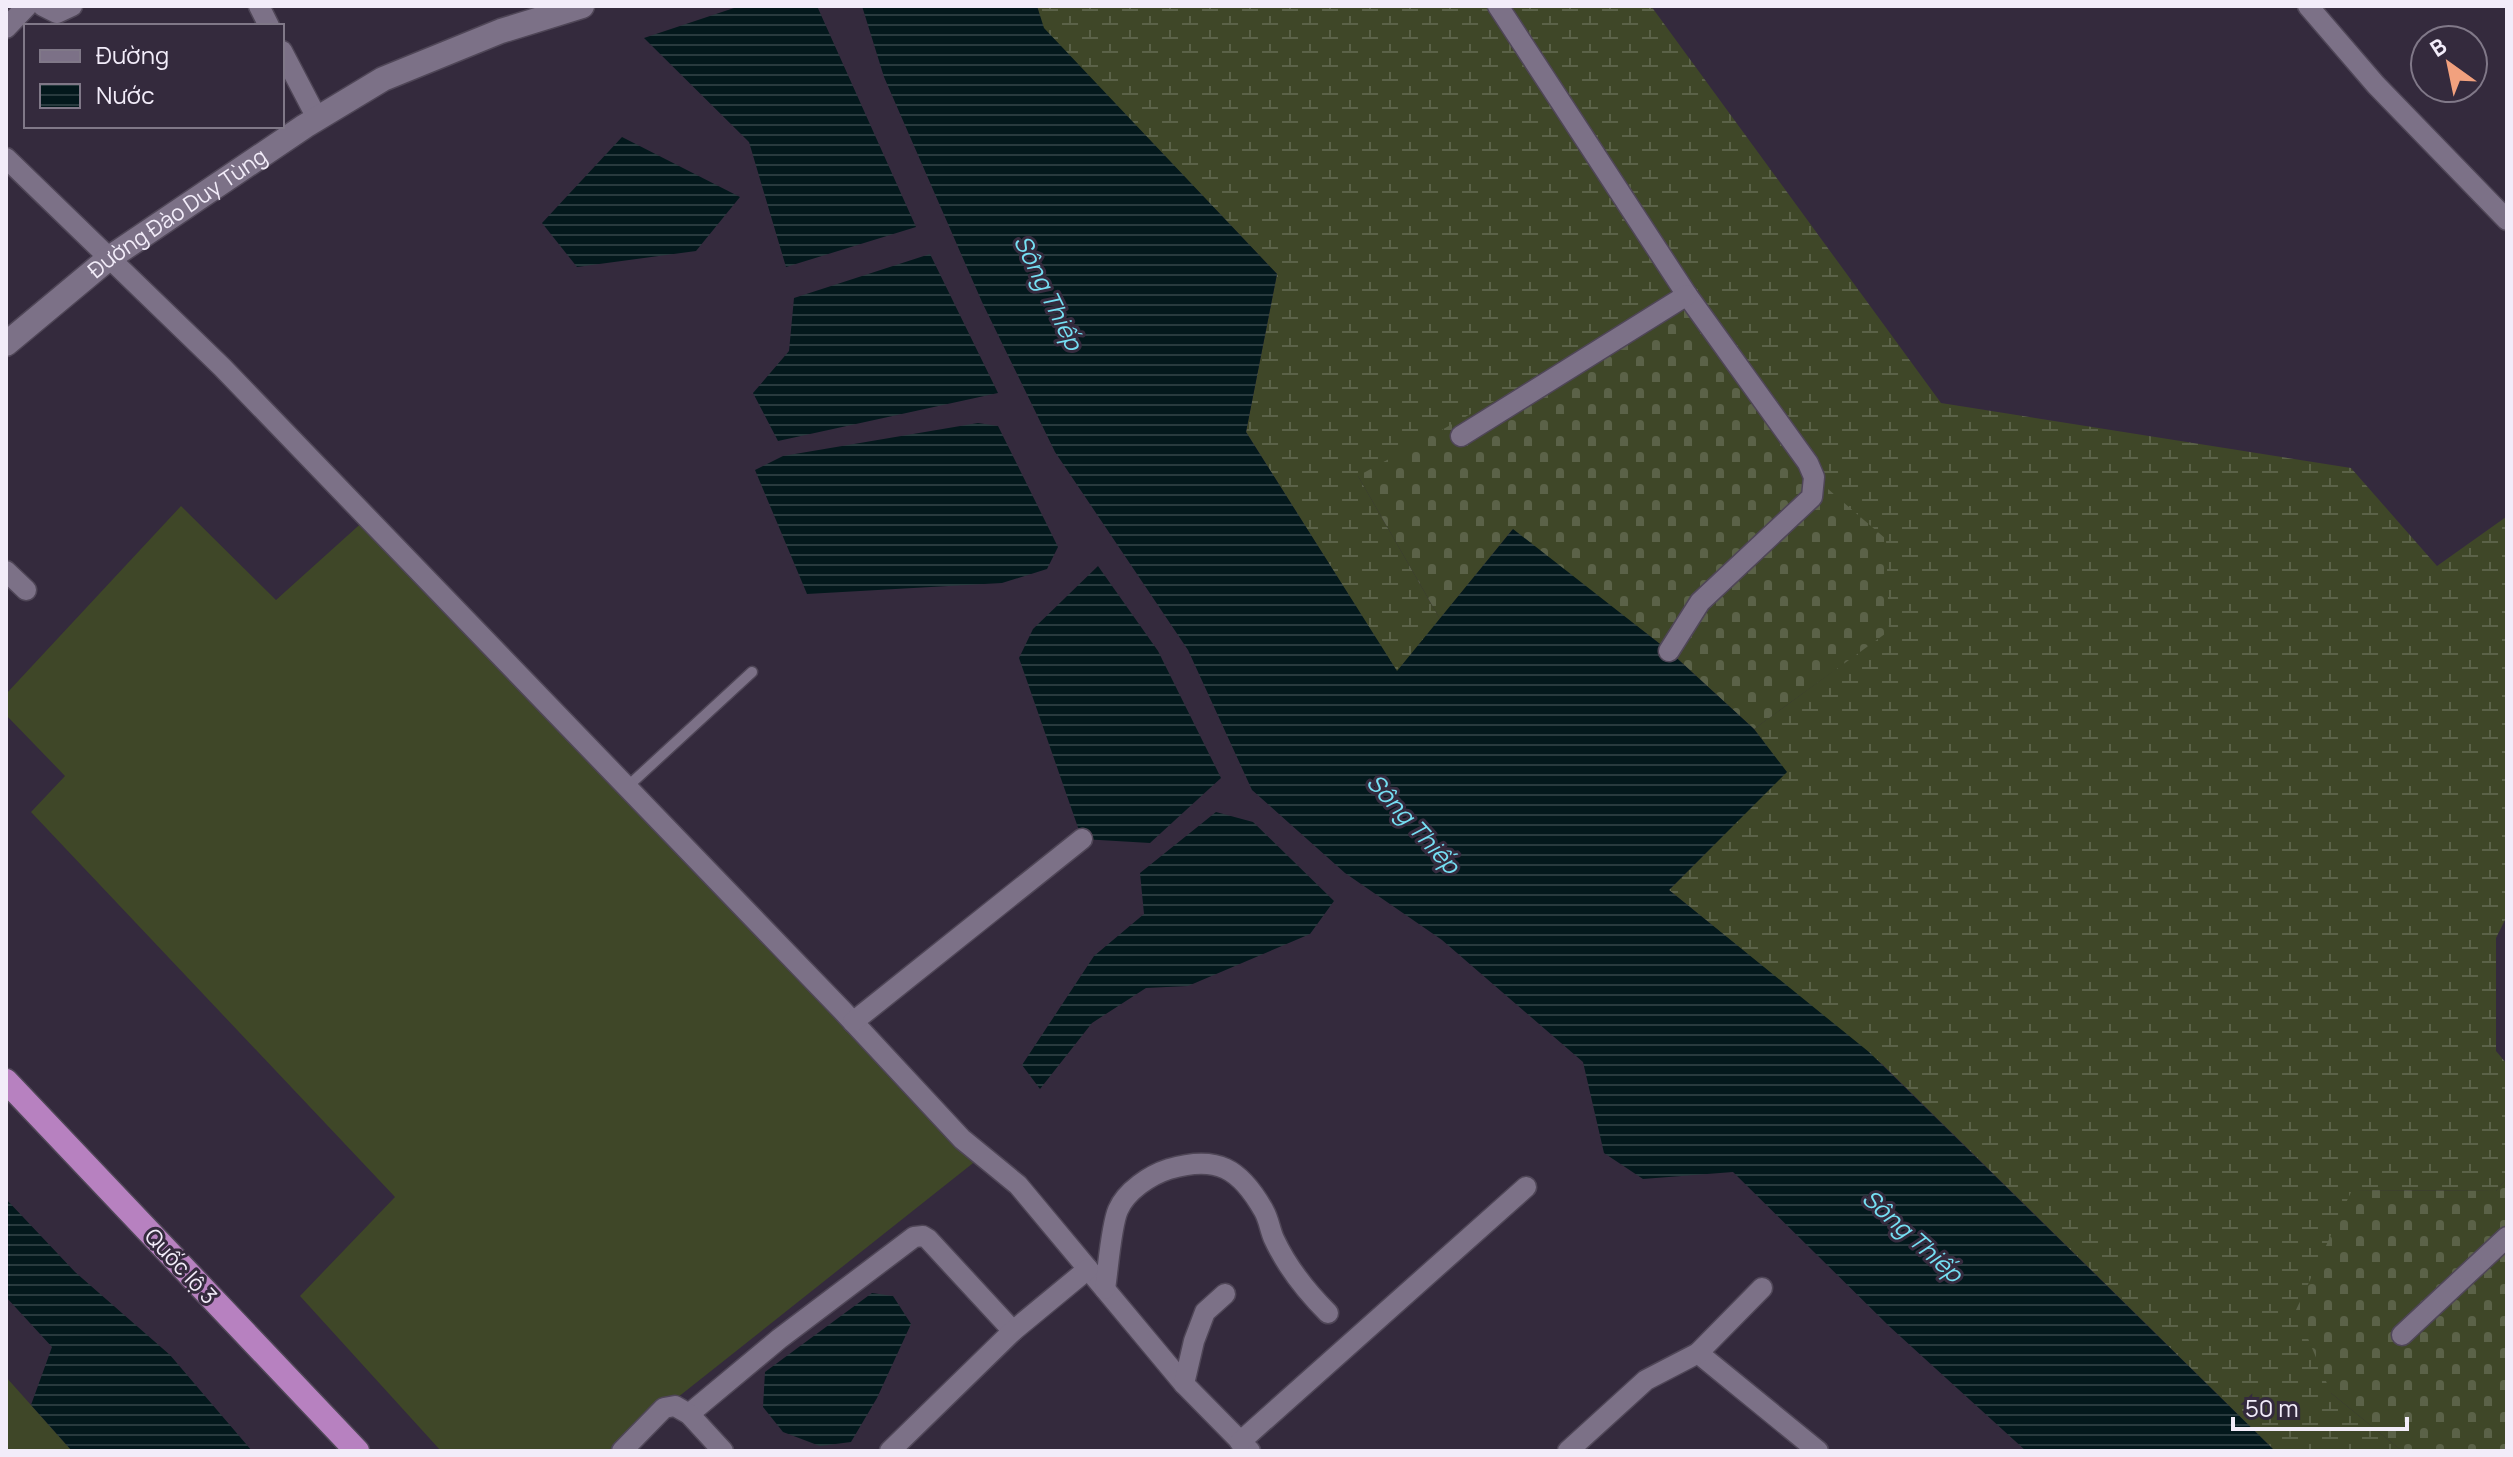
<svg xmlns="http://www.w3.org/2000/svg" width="2513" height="1457" font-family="Manrope,sans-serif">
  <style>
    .wetland { fill: url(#wetland-marsh) }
    .cemetery { fill: url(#cemetery-stones) }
    .garden { fill: #3f4728 }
    .water { fill: url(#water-rules) }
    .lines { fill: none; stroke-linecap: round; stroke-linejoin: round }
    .service-casing { stroke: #4f4657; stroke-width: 13 }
    .minor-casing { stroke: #4f4657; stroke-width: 23 }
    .tertiary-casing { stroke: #4f4657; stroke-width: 27 }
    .trunk-casing { stroke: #4f4657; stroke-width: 27 }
    .service { stroke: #7c7187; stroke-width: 10 }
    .minor { stroke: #7c7187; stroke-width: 20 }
    .tertiary { stroke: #7c7187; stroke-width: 24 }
    .trunk { stroke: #b781c0; stroke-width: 24 }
    .labels { text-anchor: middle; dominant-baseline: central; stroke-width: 6; stroke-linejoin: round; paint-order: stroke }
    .street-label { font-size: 22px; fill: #f2ecf9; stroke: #342a3d }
    .water-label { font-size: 24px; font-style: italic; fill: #75def2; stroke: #342a3d }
  </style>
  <defs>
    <pattern id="wetland-marsh" width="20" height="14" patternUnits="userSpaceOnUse" patternTransform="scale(2)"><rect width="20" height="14" fill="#3f4728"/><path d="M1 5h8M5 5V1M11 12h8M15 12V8" fill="none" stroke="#5b6248"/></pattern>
    <pattern id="cemetery-stones" width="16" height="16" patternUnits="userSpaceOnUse" patternTransform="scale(2)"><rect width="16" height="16" fill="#3f4728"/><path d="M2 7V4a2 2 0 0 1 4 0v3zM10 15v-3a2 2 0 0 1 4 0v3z" fill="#5b6248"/></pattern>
    <pattern id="water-rules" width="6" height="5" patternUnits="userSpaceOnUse" patternTransform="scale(2)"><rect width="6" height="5" fill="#03181c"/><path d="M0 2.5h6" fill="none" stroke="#283a3e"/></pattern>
  </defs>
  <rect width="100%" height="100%" fill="#342a3d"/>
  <polygon class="wetland" points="1037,6 1651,6 1941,403 2351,468 2437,566 2506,517 2507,518 2507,916 2496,938 2496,1051 2507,1064 2507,1178 2496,1191 2352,1190 2331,1393 2402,1451 2275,1451 1882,1064 1669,890 1786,772 1754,729 1889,630 1358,476 1440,619 1397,672 1246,432 1277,274 1043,28"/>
  <g class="cemetery">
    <polygon points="1687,295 1814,477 1886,539 1889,631 1754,729 1669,651 1512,530 1440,619 1358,476"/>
    <polygon points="2507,1178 2507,1451 2402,1451 2331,1393 2296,1310 2352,1190 2496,1191"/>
  </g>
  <g class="garden">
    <polygon points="181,506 276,600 367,518 982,1156 610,1451 441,1451 300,1296 395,1197 31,812 65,776 6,715 6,694"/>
    <polygon points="6,1377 72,1451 6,1451"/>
  </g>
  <g class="water">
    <polygon points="740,6 817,6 916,227 786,267 749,142 644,38"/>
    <polygon points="862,6 1037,6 1044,28 1277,274 1246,432 1397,671 1513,529 1669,651 1754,729 1787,772 1669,890 1869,1052 2275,1451 2026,1451 1890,1327 1733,1172 1643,1179 1604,1153 1583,1062 1442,940 1345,873 1252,790 1188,650 1055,452 982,302 884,77"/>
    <polygon points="622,137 740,197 696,251 577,267 542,223"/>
    <polygon points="930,254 998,393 778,441 753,393 789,351 794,298"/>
    <polygon points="978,423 998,426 1058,547 1047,569 1002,583 807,594 755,470 783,456"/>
    <polygon points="1098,566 1158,651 1221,778 1150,843 1082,839 1019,658 1033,629"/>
    <polygon points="1216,812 1253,822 1334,901 1310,934 1188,986 1146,988 1092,1023 1040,1089 1022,1065 1094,956 1144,914 1140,873"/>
    <polygon points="6,1199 75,1272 170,1355 252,1451 72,1451 31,1405 52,1347 6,1297"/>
    <polygon points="872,1293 893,1296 911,1324 877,1398 851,1442 820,1446 783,1432 763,1407 765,1372"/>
  </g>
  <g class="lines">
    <g class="service-casing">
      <polyline id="service" points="626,788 752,672"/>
    </g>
    <g class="minor-casing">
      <g id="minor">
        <polyline points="43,6 57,13 72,6"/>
        <polyline points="259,6 269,26"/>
        <polyline points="1498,6 1687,295 1808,463 1814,477 1812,497 1700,602 1669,651"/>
        <polyline points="2308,6 2376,85 2507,220"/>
        <polyline points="6,28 27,6"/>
        <polyline points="282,51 317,118"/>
        <polyline points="6,158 222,367 842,1010 962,1139 1018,1185 1184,1384"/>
        <polyline points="1461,436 1687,295"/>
        <polyline points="6,571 26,590"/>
        <polyline points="853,1022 1082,839"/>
        <path d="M1105 1289C1108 1270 1111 1226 1118 1210 1126 1191 1150 1175 1169 1169 1217 1155 1240 1168 1264 1211 1269 1220 1270 1230 1274 1239 1287 1267 1307 1292 1328 1313"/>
        <polyline points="1225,1294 1205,1312 1194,1341 1184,1384 1250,1451"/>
        <polyline points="2402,1335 2507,1237"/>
        <polyline points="1698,1353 1818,1451"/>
        <polyline points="689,1414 779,1339 914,1237 923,1236 928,1239 1013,1331"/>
        <polyline points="1240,1442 1526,1187"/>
        <polyline points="622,1451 664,1408 675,1406 689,1414 723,1451"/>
        <polyline points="890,1451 1013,1331 1088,1269"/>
        <polyline points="1568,1451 1646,1380 1698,1353 1762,1288"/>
      </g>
    </g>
    <g class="tertiary-casing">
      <g id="tertiary">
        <path id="s1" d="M6 344 108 259 305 126 383 79 501 31 582 6"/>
      </g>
    </g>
    <g class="trunk-casing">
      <polyline id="trunk" points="6,1081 357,1451"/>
    </g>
    <use href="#service" class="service"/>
    <use href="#minor" class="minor"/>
    <use href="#tertiary" class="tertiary"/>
    <use href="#trunk" class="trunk"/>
  </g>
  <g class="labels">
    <g class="street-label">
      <text stroke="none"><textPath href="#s1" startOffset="216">Đường Đào Duy Tùng</textPath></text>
      <text transform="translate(181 1266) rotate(47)">Quốc lộ 3</text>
    </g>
    <g class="water-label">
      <text transform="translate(1049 292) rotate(64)">Sông Thiếp</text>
      <text transform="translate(1414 823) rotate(48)">Sông Thiếp</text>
      <text transform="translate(1913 1235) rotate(42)">Sông Thiếp</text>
    </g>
  </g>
  <rect width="2513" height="1457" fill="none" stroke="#f2ecf9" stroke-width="16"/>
  <rect x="24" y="24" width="260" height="104" fill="#342a3d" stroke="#807888" stroke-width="2"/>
  <rect x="40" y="50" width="40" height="12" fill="#7c7187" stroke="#807888" stroke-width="2"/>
  <text x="96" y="64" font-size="24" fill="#f2ecf9">Đường</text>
  <rect x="40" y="84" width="40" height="24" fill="url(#water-rules)" stroke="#807888" stroke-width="2"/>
  <text x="96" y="104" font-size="24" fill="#f2ecf9">Nước</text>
  <g transform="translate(2449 64) rotate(327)"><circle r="38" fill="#342a3d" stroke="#807888" stroke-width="2"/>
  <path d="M0-6L14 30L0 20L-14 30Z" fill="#f2a17e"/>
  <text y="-12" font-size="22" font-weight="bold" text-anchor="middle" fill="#f2ecf9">B</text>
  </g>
  <path d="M2233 1417v12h174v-12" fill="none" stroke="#f2ecf9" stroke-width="4"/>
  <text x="2245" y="1417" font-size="24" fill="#f2ecf9" stroke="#342a3d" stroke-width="6" paint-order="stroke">50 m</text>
</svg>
